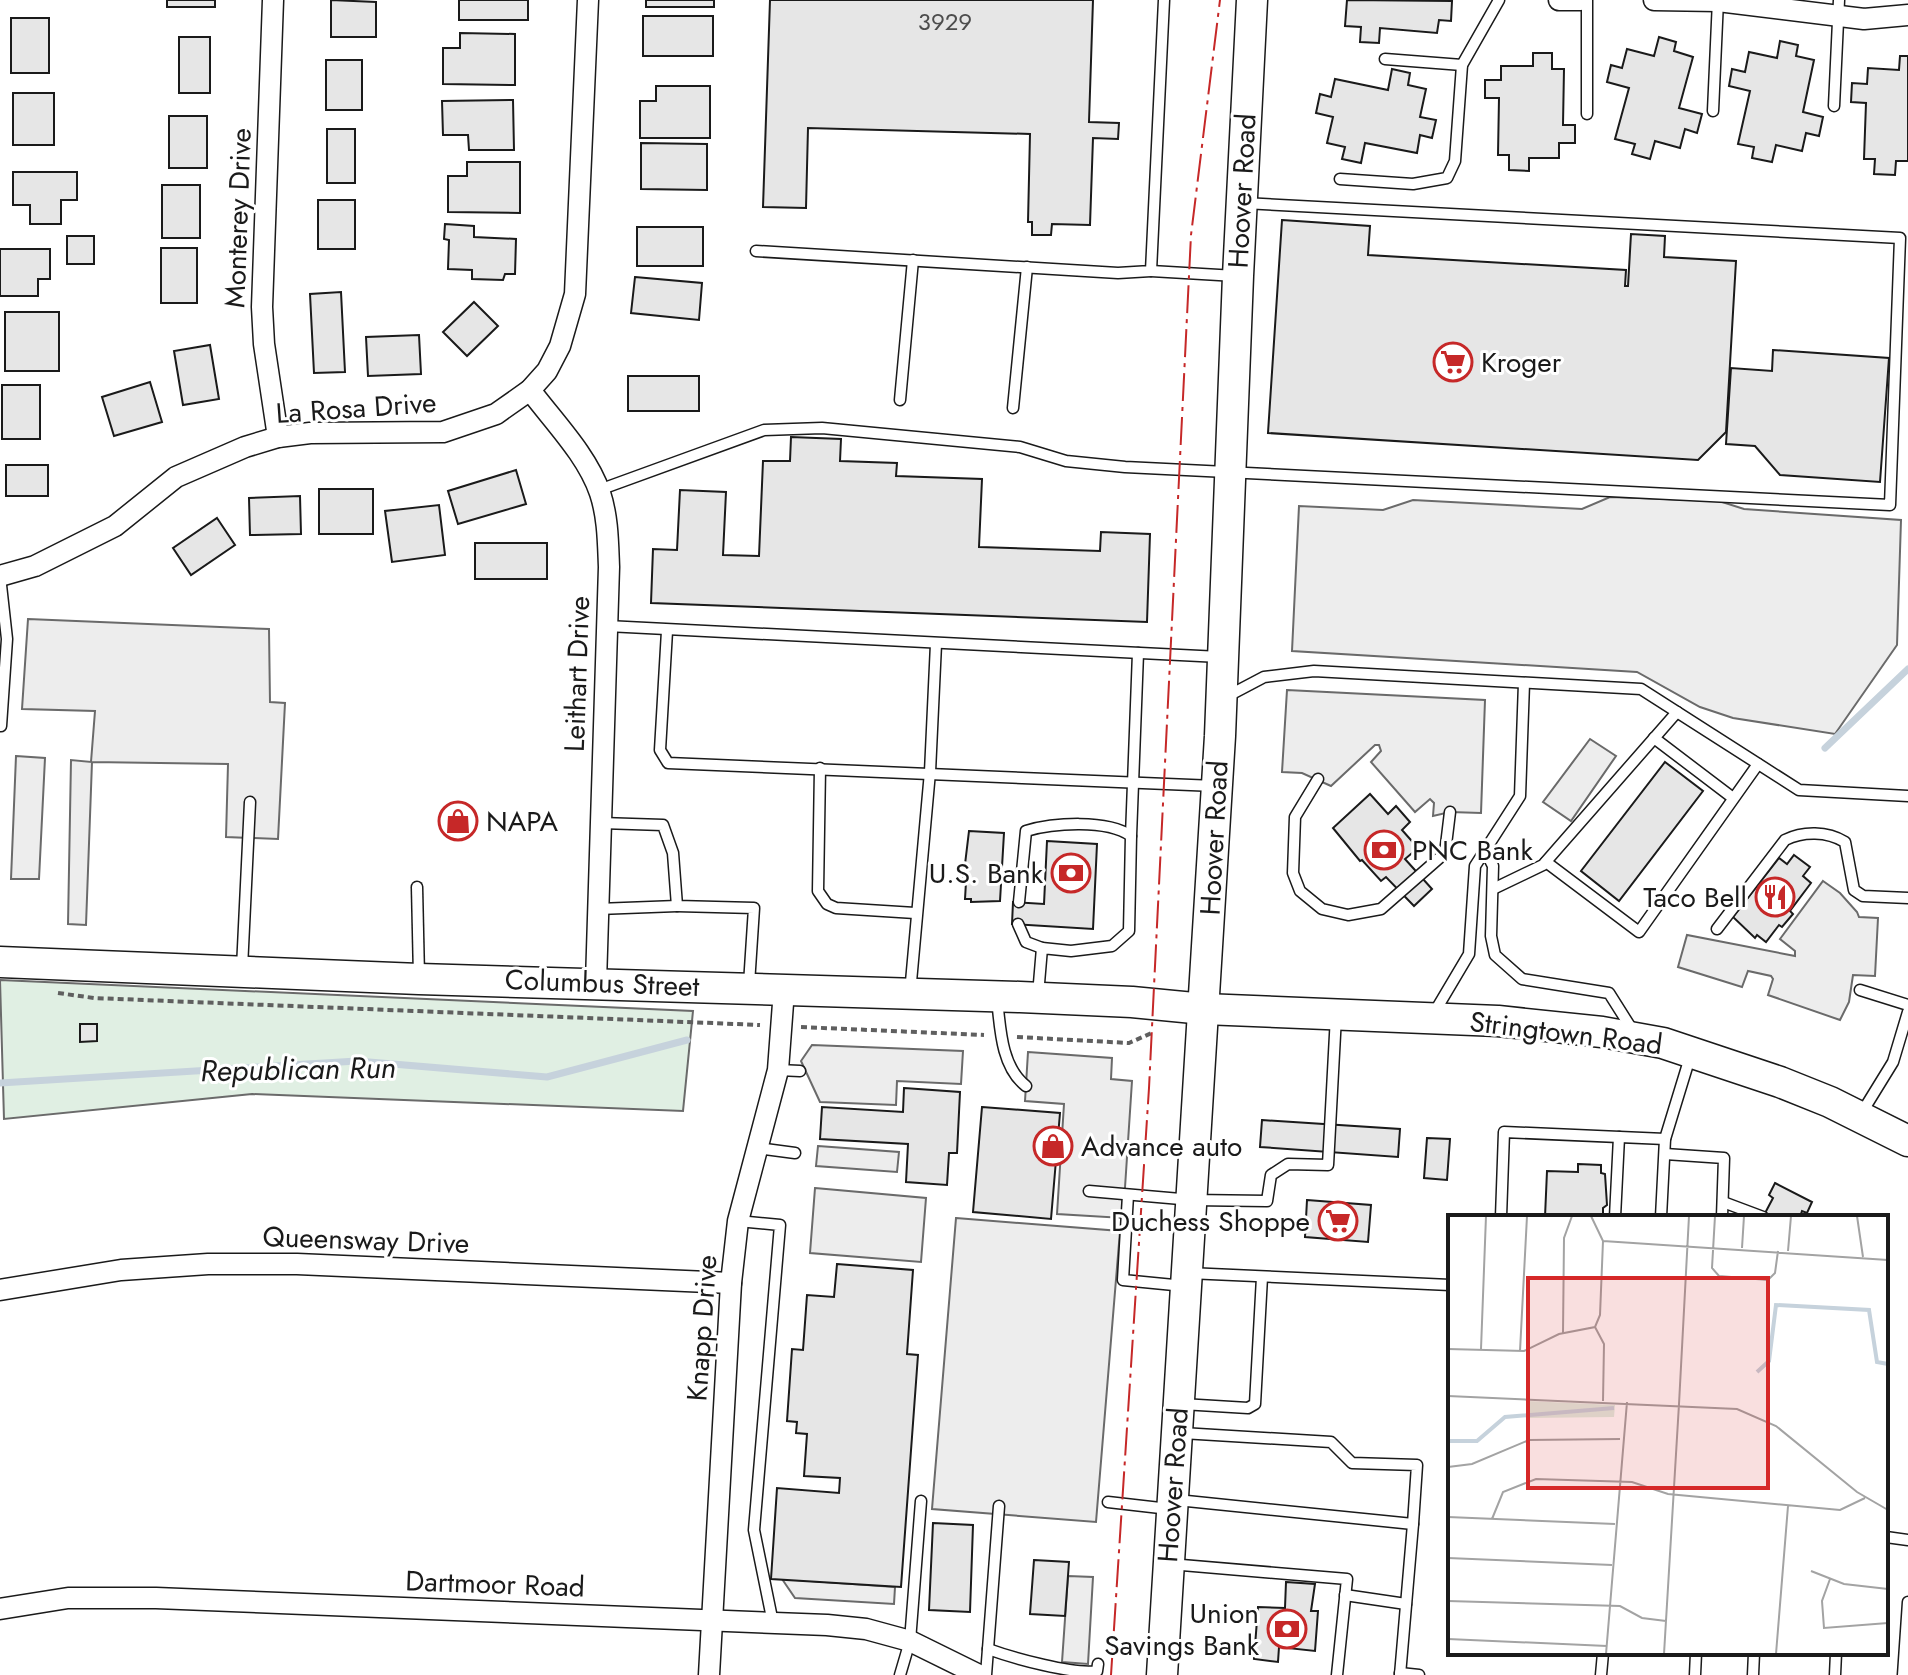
<svg xmlns="http://www.w3.org/2000/svg" width="1908" height="1675" font-family="Jost,sans-serif">
  <style>
    .green { fill: #e0efe3; stroke: #6a6a6a; stroke-width: 2 }
    .parking { fill: #ededed; stroke: #6a6a6a; stroke-width: 2 }
    .lines { fill: none; stroke-linecap: round; stroke-linejoin: round }
    .stream { stroke: #c6d2dc; stroke-width: 7 }
    .building { fill: #e6e6e6; stroke: #1a1a1a; stroke-width: 2 }
    .lane-casing { stroke: #1a1a1a; stroke-width: 13 }
    .street-casing { stroke: #1a1a1a; stroke-width: 23 }
    .secondary-casing { stroke: #1a1a1a; stroke-width: 33 }
    .path { stroke: #5f5f5f; stroke-width: 4; stroke-dasharray: 6 4; stroke-linecap: butt }
    .lane { stroke: #fff; stroke-width: 10 }
    .street { stroke: #fff; stroke-width: 20 }
    .secondary { stroke: #fff; stroke-width: 30 }
    .power { stroke: #c62828; stroke-width: 2; stroke-dasharray: 28 6 4 6; stroke-linecap: butt }
    .labels { text-anchor: middle; dominant-baseline: central; stroke-width: 6; stroke-linejoin: round; paint-order: stroke }
    .number-label { font-size: 24px; fill: #4d4d4d }
    .street-label { font-size: 28px; fill: #1a1a1a; stroke: #fff }
    .poi-label { font-size: 28px; fill: #1a1a1a; stroke: #fff; text-anchor: start }
    .water-label { font-size: 30px; font-style: italic; fill: #1a1a1a; stroke: #fff }
    .inset-river { fill: none; stroke: #c6d2dc; stroke-width: 4 }
    .inset-road { fill: none; stroke: #a3a3a3; stroke-width: 2 }
    .view { fill: #d62828; fill-opacity: 0.15; stroke: #d62828; stroke-width: 4 }
    .inset-edge { fill: none; stroke: #1a1a1a; stroke-width: 4 }
  </style>
  <rect width="100%" height="100%" fill="#fff"/>
  <polygon class="green" points="0,980 693,1011 683,1111 252,1094 4,1119"/>
  <g class="parking">
    <polygon points="1610,497 1719,501 1744,509 1901,520 1897,645 1835,734 1733,718 1700,707 1637,672 1292,651 1299,506 1383,510 1413,500 1582,509"/>
    <polygon points="28,619 269,629 270,702 285,703 278,839 226,837 228,764 92,762 86,925 68,924 71,760 91,762 95,711 22,709"/>
    <polygon points="1287,690 1485,700 1481,813 1450,812 1433,816 1434,803 1430,799 1415,812 1371,762 1381,751 1379,745 1375,745 1331,786 1302,773 1282,772"/>
    <polygon points="1590,739 1616,756 1571,821 1543,802"/>
    <polygon points="16,756 45,758 39,879 11,879"/>
    <polygon points="1823,881 1840,893 1857,912 1859,917 1878,918 1875,976 1853,975 1849,1002 1840,1020 1768,995 1773,979 1771,976 1748,971 1742,987 1678,967 1687,935 1795,956 1795,951 1780,939"/>
    <polygon points="812,1045 963,1051 961,1084 897,1081 896,1105 820,1102 801,1061"/>
    <polygon points="1028,1052 1112,1058 1111,1079 1132,1081 1123,1218 1057,1214 1064,1104 1025,1101"/>
    <polygon points="818,1146 899,1152 897,1172 816,1166"/>
    <polygon points="815,1188 926,1198 921,1262 810,1253"/>
    <polygon points="956,1218 1120,1231 1096,1522 932,1509"/>
    <polygon points="1068,1576 1093,1577 1088,1664 1062,1662"/>
    <polygon points="782,1579 895,1587 894,1604 795,1598"/>
  </g>
  <g class="lines">
    <g class="stream">
      <polyline points="1825,748 1908,669"/>
      <polyline points="0,1083 357,1061 547,1077 687,1040"/>
    </g>
  </g>
  <g class="building">
    <rect x="167" y="0" width="48" height="7"/>
    <polygon points="331,0 376,2 376,37 331,37"/>
    <rect x="459" y="0" width="69" height="20"/>
    <rect x="646" y="0" width="68" height="7"/>
    <polygon points="770,0 1093,0 1089,122 1119,123 1118,139 1093,138 1090,225 1052,224 1051,235 1032,235 1032,222 1028,222 1030,134 808,128 806,208 763,207"/>
    <polygon points="1347,0 1452,1 1451,21 1439,20 1437,33 1380,28 1379,43 1360,42 1361,27 1345,26"/>
    <rect x="643" y="16" width="70" height="40"/>
    <rect x="11" y="18" width="38" height="55"/>
    <polygon points="460,33 515,34 515,85 443,84 443,48 460,48"/>
    <rect x="179" y="37" width="31" height="56"/>
    <polygon points="1659,37 1676,42 1674,51 1693,57 1679,108 1702,114 1697,133 1685,129 1680,148 1655,141 1650,159 1632,154 1635,144 1615,139 1629,88 1607,82 1611,65 1622,68 1627,49 1654,56"/>
    <polygon points="1780,41 1798,45 1796,56 1814,60 1803,112 1823,117 1819,136 1806,133 1802,151 1776,145 1772,162 1752,158 1754,147 1738,144 1750,91 1729,86 1732,69 1745,72 1749,52 1777,58"/>
    <polygon points="1533,53 1552,53 1552,69 1564,69 1563,125 1575,125 1575,143 1559,143 1559,158 1529,158 1529,171 1509,170 1509,155 1498,155 1499,98 1485,98 1485,80 1501,80 1501,66 1533,66"/>
    <polygon points="1900,56 1908,56 1908,161 1896,161 1895,175 1874,174 1875,159 1864,159 1866,103 1851,102 1852,83 1867,84 1868,68 1899,70"/>
    <rect x="326" y="60" width="36" height="50"/>
    <polygon points="1392,69 1410,73 1408,85 1426,89 1420,117 1436,120 1432,138 1420,135 1417,153 1365,143 1361,163 1342,159 1345,147 1327,143 1333,117 1316,113 1320,94 1331,97 1335,79 1388,90"/>
    <polygon points="656,86 710,86 710,138 640,138 640,101 656,101"/>
    <rect x="13" y="93" width="41" height="52"/>
    <polygon points="513,100 514,150 469,150 468,135 443,135 442,101"/>
    <rect x="169" y="116" width="38" height="52"/>
    <rect x="327" y="129" width="28" height="54"/>
    <polygon points="641,143 707,144 707,190 641,189"/>
    <polygon points="467,162 520,162 520,213 448,212 448,176 467,176"/>
    <polygon points="13,172 77,172 77,200 61,200 61,224 30,224 30,205 13,205"/>
    <rect x="162" y="185" width="38" height="53"/>
    <rect x="318" y="200" width="37" height="49"/>
    <polygon points="1282,220 1370,226 1368,255 1626,270 1625,286 1628,286 1631,234 1665,236 1664,257 1736,261 1726,432 1698,460 1268,433"/>
    <polygon points="445,224 474,226 474,237 516,239 515,274 505,274 503,280 472,279 472,270 448,269 449,240 444,239"/>
    <rect x="637" y="227" width="66" height="39"/>
    <rect x="67" y="236" width="27" height="28"/>
    <rect x="161" y="248" width="36" height="55"/>
    <polygon points="0,249 50,249 50,279 38,279 38,296 0,296"/>
    <polygon points="635,277 702,283 699,320 631,313"/>
    <polygon points="341,292 345,372 314,373 310,294"/>
    <polygon points="474,302 498,326 467,356 443,332"/>
    <rect x="5" y="312" width="54" height="59"/>
    <polygon points="419,335 421,374 368,376 366,337"/>
    <polygon points="210,345 219,399 183,405 174,351"/>
    <polygon points="1773,350 1889,358 1880,482 1780,475 1755,446 1726,444 1731,368 1772,371"/>
    <rect x="628" y="376" width="71" height="35"/>
    <polygon points="150,382 162,422 114,436 102,397"/>
    <rect x="2" y="385" width="38" height="54"/>
    <polygon points="791,437 841,439 840,461 897,463 896,476 982,479 979,547 1100,551 1101,532 1150,534 1147,622 651,603 653,549 677,550 680,490 726,492 723,555 759,556 763,461 790,461"/>
    <rect x="6" y="465" width="42" height="31"/>
    <polygon points="516,470 526,504 458,524 448,491"/>
    <rect x="319" y="489" width="54" height="45"/>
    <polygon points="300,496 301,534 250,535 249,498"/>
    <polygon points="439,505 445,555 392,562 385,511"/>
    <polygon points="217,518 235,545 191,575 173,548"/>
    <rect x="475" y="543" width="72" height="36"/>
    <polygon points="1665,762 1703,791 1619,901 1581,871"/>
    <polygon points="1370,794 1388,814 1396,806 1410,822 1402,830 1418,848 1405,859 1432,889 1414,906 1386,877 1381,881 1362,860 1360,861 1333,828"/>
    <polygon points="969,831 1004,833 1000,901 971,902 971,899 965,899 966,882 963,881"/>
    <polygon points="1047,841 1097,844 1093,929 1012,924 1013,902 1044,904"/>
    <polygon points="1794,855 1810,867 1803,876 1811,883 1790,911 1793,914 1782,927 1779,925 1766,942 1757,935 1755,938 1733,917 1779,858 1787,864"/>
    <polygon points="80,1024 97,1024 97,1041 80,1042"/>
    <polygon points="904,1088 960,1092 957,1153 949,1153 947,1185 906,1182 908,1144 820,1139 822,1107 903,1112"/>
    <polygon points="982,1107 1060,1113 1051,1219 973,1212"/>
    <polygon points="1262,1120 1400,1129 1398,1157 1260,1147"/>
    <polygon points="1427,1138 1450,1139 1447,1180 1424,1178"/>
    <polygon points="1578,1164 1601,1165 1601,1173 1605,1174 1607,1205 1603,1208 1603,1217 1545,1217 1547,1171 1578,1172"/>
    <polygon points="1775,1183 1812,1202 1807,1213 1802,1211 1800,1217 1763,1217 1773,1198 1769,1195"/>
    <polygon points="1307,1200 1371,1205 1368,1242 1305,1237"/>
    <polygon points="837,1264 913,1270 907,1354 918,1355 901,1587 771,1579 777,1488 839,1493 840,1478 804,1476 807,1434 796,1433 797,1422 787,1421 792,1349 803,1350 807,1295 834,1297"/>
    <polygon points="933,1523 973,1525 970,1612 929,1610"/>
    <polygon points="1034,1560 1069,1562 1065,1616 1030,1614"/>
    <polygon points="1286,1582 1315,1584 1311,1611 1318,1611 1315,1651 1279,1647 1278,1662 1254,1659 1258,1607 1285,1608"/>
  </g>
  <g class="lines">
    <g class="lane-casing">
      <g id="lane">
        <polyline points="1385,59 1462,65"/>
        <polyline points="1834,106 1839,0"/>
        <polyline points="1713,111 1718,0"/>
        <polyline points="1587,114 1587,0"/>
        <polyline points="1340,179 1413,184 1447,178 1455,161 1462,65 1499,0"/>
        <polyline points="756,251 1118,273 1151,271 1164,0"/>
        <polyline points="1151,271 1236,276"/>
        <polyline points="900,400 913,260"/>
        <polyline points="1013,408 1027,267"/>
        <polyline points="599,490 764,430 822,428 1020,447 1066,461 1125,467 1890,505 1900,238 1244,203"/>
        <polyline points="0,576 7,639 1,726"/>
        <polyline points="607,626 1220,657"/>
        <polyline points="667,631 660,750 668,763 1215,786"/>
        <polyline points="1226,697 1264,677 1314,671 1641,689 1799,790 1908,796"/>
        <polyline points="1654,738 1733,798"/>
        <polyline points="820,768 818,891 827,904 836,908 915,913"/>
        <polyline points="1318,779 1295,817 1293,873 1300,891 1322,909 1348,915 1381,909 1445,853 1450,812"/>
        <polyline points="601,823 663,825 673,853 677,906 754,908 749,984"/>
        <polyline points="1131,836 1138,653"/>
        <polyline points="1486,852 1493,866 1491,936 1495,955 1522,979 1609,993 1633,1031"/>
        <polyline points="1546,862 1639,932 1758,764"/>
        <polyline points="417,887 419,977"/>
        <polyline points="1493,889 1543,865 1677,712"/>
        <path d="M1019 902 1026 831C1053 823 1107 819 1131 836L1129 931 1112 946 1071 951 1042 948 1038 995"/>
        <polyline points="598,909 677,906"/>
        <polyline points="1018,924 1026,942 1042,948"/>
        <path d="M1717 929 1785 840C1803 831 1827 831 1845 842L1854 890 1863 896 1908 898"/>
        <polyline points="242,968 250,802"/>
        <polyline points="1860,990 1908,1005"/>
        <polyline points="910,993 930,772 936,644"/>
        <path d="M997 998C1000 1027 1001 1067 1026 1086"/>
        <polyline points="1434,1013 1469,954 1475,866 1520,796 1524,683"/>
        <polyline points="778,1070 800,1071"/>
        <polyline points="1861,1114 1893,1062 1908,1012"/>
        <polyline points="757,1148 795,1153"/>
        <polyline points="1665,1154 1724,1158 1722,1217"/>
        <polyline points="1089,1191 1192,1200 1267,1201 1271,1175 1288,1164 1328,1165 1336,1016"/>
        <polyline points="1128,1195 1123,1280 1184,1286"/>
        <polyline points="1723,1202 1763,1217"/>
        <polyline points="1501,1217 1504,1132 1665,1139"/>
        <polyline points="1615,1217 1619,1137"/>
        <polyline points="1661,1217 1665,1139 1691,1054"/>
        <polyline points="738,1221 780,1225 754,1530 773,1623"/>
        <polyline points="1188,1273 1450,1285"/>
        <polyline points="1182,1404 1248,1408 1255,1404 1262,1277"/>
        <polyline points="1177,1500 1413,1524 1417,1465 1352,1463 1331,1442 1182,1433"/>
        <polyline points="1108,1502 1169,1509"/>
        <polyline points="1886,1537 1908,1540"/>
        <polyline points="1170,1564 1347,1579 1337,1675"/>
        <polyline points="1345,1595 1406,1604"/>
        <path d="M988 1649C1013 1658 1074 1675 1097 1671L1098 1664"/>
        <polyline points="1400,1673 1419,1675"/>
        <polyline points="900,1675 910,1641 921,1501"/>
        <polyline points="986,1675 999,1506"/>
        <polyline points="1400,1675 1413,1524"/>
        <polyline points="1601,1675 1603,1653"/>
        <polyline points="1695,1675 1696,1653"/>
        <polyline points="1753,1675 1754,1653"/>
        <polyline points="1835,1675 1836,1653"/>
        <polyline points="1903,1675 1908,1602"/>
      </g>
    </g>
    <g class="street-casing">
      <g id="street">
        <polyline points="273,0 262,307 264,344 278,437"/>
        <polyline points="1559,0 1581,0"/>
        <polyline points="1654,0 1718,1 1864,19 1908,15"/>
        <path d="M530 390C554 422 587 455 600 493 608 517 608 543 609 567L596 982"/>
        <polyline points="0,576 35,566 115,526 176,477 245,447 278,437 310,433 443,432 496,414 530,390 547,371 560,346 575,294 588,0"/>
        <polyline points="0,1290 121,1270 208,1264 297,1264 731,1283"/>
        <polyline points="0,1609 68,1598 156,1598 827,1625 866,1629 910,1641 979,1675"/>
        <polyline points="709,1675 731,1283 738,1221 778,1070 784,990"/>
      </g>
    </g>
    <g class="secondary-casing">
      <g id="secondary">
        <polyline points="0,962 419,979 1020,997 1132,1002 1204,1009 1498,1021 1602,1032 1663,1043 1780,1082 1830,1102 1908,1141"/>
        <polyline points="1162,1675 1220,736 1238,276 1252,0"/>
      </g>
    </g>
    <g class="path">
      <polyline points="58,993 94,998 760,1025"/>
      <polyline points="801,1027 984,1035"/>
      <polyline points="1017,1037 1129,1043 1154,1032"/>
    </g>
    <use href="#lane" class="lane"/>
    <use href="#street" class="street"/>
    <use href="#secondary" class="secondary"/>
    <polyline class="power" points="1111,1675 1149,1088 1191,235 1220,0"/>
  </g>
  <defs>
    <g id="supermarket-ring" transform="scale(2)"><circle r="9.5" fill="#fff" stroke="#c62828" stroke-width="1.5"/><path d="M-6-5.5h2.5l.6 2H6L4.5 2H-2.5L-4.4-4H-6ZM-1.5 3.2a1.3 1.3 0 1 0 .1 0ZM3 3.2a1.3 1.3 0 1 0 .1 0Z" fill="#c62828"/></g>
    <g id="shop-ring" transform="scale(2)"><circle r="9.5" fill="#fff" stroke="#c62828" stroke-width="1.5"/><path d="M-5-2.5h2.3a2.7 3.5 0 0 1 5.4 0H5L5.5 6h-11ZM-1.5-2.5h3a1.5 2.3 0 0 0-3 0Z" fill="#c62828"/></g>
    <g id="bank-ring" transform="scale(2)"><circle r="9.5" fill="#fff" stroke="#c62828" stroke-width="1.5"/><path d="M-6-4H6V4H-6ZM0-2.3a2.3 2.3 0 1 0 0 4.6a2.3 2.3 0 1 0 0-4.6Z" fill="#c62828"/></g>
    <g id="restaurant-ring" transform="scale(2)"><circle r="9.5" fill="#fff" stroke="#c62828" stroke-width="1.5"/><path d="M-5-6h1v4h1v-4h1v4h1v-4h1v5L-1.5 .5V6h-2V.5L-5-1ZM5-6V6H3V1.5H1.5Q1.5-4 5-6Z" fill="#c62828"/></g>
  </defs>
  <g fill-rule="evenodd">
    <use href="#supermarket-ring" x="1453" y="362"/>
    <use href="#shop-ring" x="458" y="821"/>
    <use href="#bank-ring" x="1384" y="850"/>
    <use href="#bank-ring" x="1071" y="873"/>
    <use href="#restaurant-ring" x="1775" y="897"/>
    <use href="#shop-ring" x="1053" y="1146"/>
    <use href="#supermarket-ring" x="1338" y="1221"/>
    <use href="#bank-ring" x="1287" y="1629"/>
  </g>
  <g class="labels">
    <g class="number-label">
      <text x="945" y="21">3929</text>
    </g>
    <g class="street-label">
      <text transform="translate(1242 191) rotate(-87)">Hoover Road</text>
      <text transform="translate(238 218) rotate(-88)">Monterey Drive</text>
      <text transform="translate(356 408) rotate(-4)">La Rosa Drive</text>
      <text transform="translate(577 674) rotate(-88)">Leithart Drive</text>
      <text transform="translate(1214 838) rotate(-87)">Hoover Road</text>
      <text transform="translate(602 983) rotate(2)">Columbus Street</text>
      <text transform="translate(1566 1033) rotate(7)">Stringtown Road</text>
      <text transform="translate(366 1240) rotate(2)">Queensway Drive</text>
      <text transform="translate(702 1328) rotate(-86)">Knapp Drive</text>
      <text transform="translate(1173 1485) rotate(-86)">Hoover Road</text>
      <text transform="translate(495 1584) rotate(2)">Dartmoor Road</text>
    </g>
    <g class="poi-label">
      <text x="1481" y="362">Kroger</text>
      <text x="486" y="821">NAPA</text>
      <text x="1412" y="850">PNC Bank</text>
      <text x="1043" y="873" text-anchor="end">U.S. Bank</text>
      <text x="1747" y="897" text-anchor="end">Taco Bell</text>
      <text x="1081" y="1146">Advance auto</text>
      <text x="1310" y="1221" text-anchor="end">Duchess Shoppe</text>
      <text x="1259" y="1613" text-anchor="end">Union<tspan x="1259" dy="32">Savings Bank</tspan></text>
    </g>
    <g class="water-label">
      <text transform="translate(298 1069) rotate(-1)">Republican Run</text>
    </g>
  </g>
  <g transform="translate(1448 1215)">
    <rect width="440" height="440" fill="#fff"/>
    <path d="M80 186 167 190 166 202 80 203Z" fill="#e0efe3"/>
    <path class="inset-river" d="M309 157 321 146 328 90 421 95 429 147 440 149M0 226H29L57 202 166 193"/>
    <path class="inset-road" d="M267 1 264 53 271 61 320 65 327 58 330 36M409 1 415 42M155 26 440 45M294 33 296 1M340 36 343 1M147 112 156 129 155 186M115 118 116 23 124 1M0 134 76 136 111 119 147 112 152 100 155 26 143 1M33 134 38 1M72 136 79 1M0 181 289 194 328 211 409 277 440 295M231 189 241 1M0 252 24 249 81 225 172 224M0 302 167 309M44 304 55 277 88 264 184 267 220 279 392 295 417 283M0 343 164 350M363 356 396 369 440 374M382 364 374 386 376 413 440 408M0 386 172 391 194 403 218 406M0 424 159 431M158 439 179 187M216 439 231 189M328 439 340 291"/>
    <path class="view" d="M80 63H320V273H80Z"/>
    <rect width="440" height="440" class="inset-edge"/>
  </g>
</svg>
